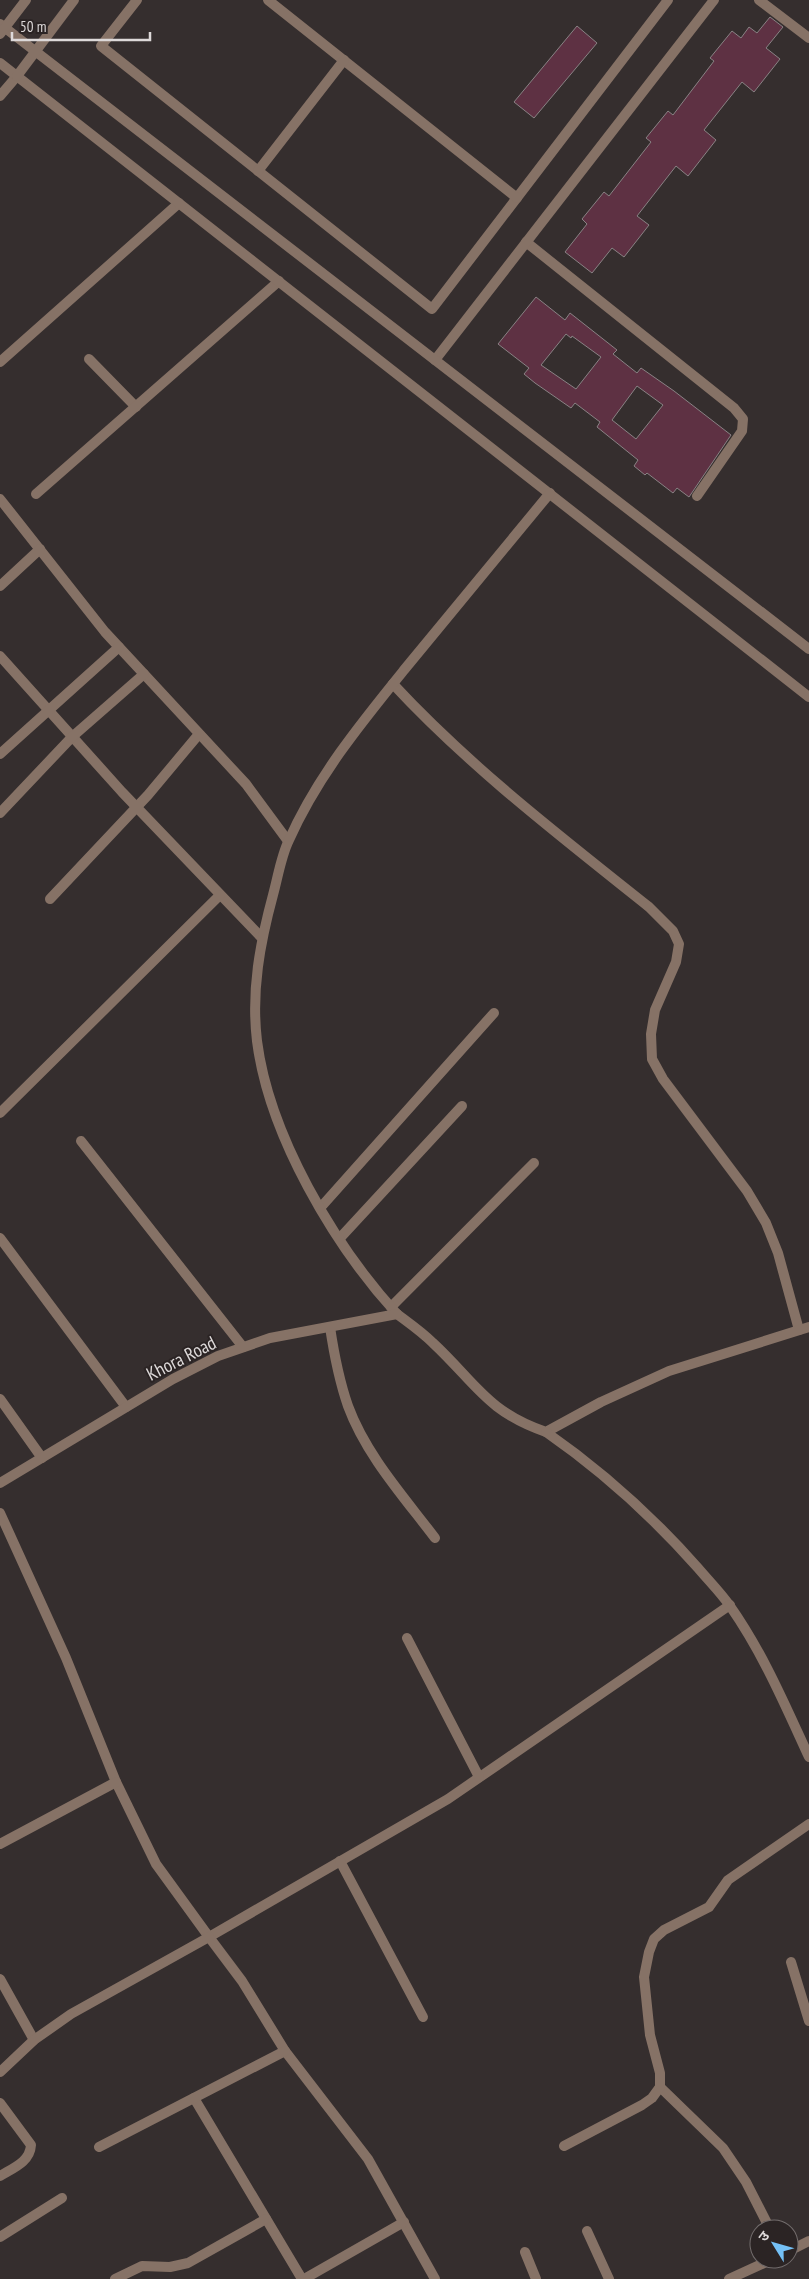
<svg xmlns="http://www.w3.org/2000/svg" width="809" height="2279" font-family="'PT Sans Narrow','Noto Sans Devanagari',sans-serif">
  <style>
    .building { fill: #5e3143; stroke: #898284; fill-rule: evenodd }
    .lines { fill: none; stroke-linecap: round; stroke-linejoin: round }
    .service { stroke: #867266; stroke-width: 10 }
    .minor { stroke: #867266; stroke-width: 10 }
    .tertiary { stroke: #867266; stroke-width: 10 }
    .labels { text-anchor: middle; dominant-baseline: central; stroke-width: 4; stroke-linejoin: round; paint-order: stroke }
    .street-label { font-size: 19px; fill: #ddd9d9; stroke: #2b2424 }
  </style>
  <rect width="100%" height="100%" fill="#352e2e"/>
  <g class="building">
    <polygon points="770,17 783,27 766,48 780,59 754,92 742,82 704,130 716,140 688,176 676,166 637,216 649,225 624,257 612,248 592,273 565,252 587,224 582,219 604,192 609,196 651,142 646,138 668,111 673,115 714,61 710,58 732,31 741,38 749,27 757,33"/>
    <polygon points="577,26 597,43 534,118 514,102"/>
    <path d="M536 297 565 320 570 313 617 350 613 354 637 373 641 368 674 391 731 435 689 497 677 488 673 493 647 473 645 475 634 466 638 460 597 427 600 422 575 403 571 408 535 383 524 374 529 368 498 344ZM566 334 571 338 572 336 601 357 576 389 541 365ZM637 386 663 405 636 439 612 420Z"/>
  </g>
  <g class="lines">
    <g class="service">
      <polyline points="137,0 101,46 432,309 668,0"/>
      <polyline points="759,0 809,38"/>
      <polyline points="526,242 734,408 743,419 742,431 697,496"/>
      <polyline points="89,359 136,407"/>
      <polyline points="435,360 714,0"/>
      <polyline points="36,494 279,281"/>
      <polyline points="81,1141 243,1347"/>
      <polyline points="391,1307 534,1163"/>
      <path d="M330 1327C334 1354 339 1380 348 1406 366 1455 404 1497 435 1538"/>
    </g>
    <g class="minor">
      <polyline points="268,0 517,198"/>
      <polyline points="0,96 17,76"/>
      <polyline points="258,171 344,60"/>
      <polyline points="0,362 179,203"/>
      <polyline points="0,499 105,632 246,784 288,841"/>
      <polyline points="0,586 40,549"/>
      <polyline points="0,656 122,792 262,938"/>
      <path d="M393 684C470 767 560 836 649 907L673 931 679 944 676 962 655 1010 651 1034 652 1059 663 1079 747 1191 766 1223 778 1253 799 1330"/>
      <polyline points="0,754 119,647"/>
      <polyline points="0,813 72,737 144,674"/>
      <polyline points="50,899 148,795 199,734"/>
      <polyline points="0,1113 220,895"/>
      <polyline points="321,1207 494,1013"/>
      <polyline points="0,1238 126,1407"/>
      <polyline points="340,1238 462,1106"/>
      <path d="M397 1314C409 1323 422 1332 433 1343 475 1382 487 1412 546 1432L601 1402 669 1371 809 1327"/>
      <polyline points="0,1399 42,1458"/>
      <path d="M546 1432C602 1471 653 1517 698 1568 709 1581 721 1593 730 1606 763 1653 785 1705 809 1757"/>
      <polyline points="0,1513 66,1658 116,1782 156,1864 209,1937 448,1799 730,1605"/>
      <polyline points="407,1638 479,1777"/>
      <polyline points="0,1844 116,1782"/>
      <polyline points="340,1861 423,2017"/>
      <polyline points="791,1962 809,2021"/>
      <polyline points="0,1979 34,2040"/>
      <polyline points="0,2072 34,2040 71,2014 209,1937 242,1981 285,2051 368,2159 435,2279"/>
      <polyline points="660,2087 723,2148 746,2182 770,2229"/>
      <polyline points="194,2098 302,2279"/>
      <path d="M0 2103 31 2145C30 2162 13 2168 0 2176"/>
      <polyline points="564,2146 642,2105 652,2098 660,2087 660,2073 650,2035 644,1977 649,1952 654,1939 664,1930 709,1907 728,1880 809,1824"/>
      <polyline points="99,2147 285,2051"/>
      <polyline points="587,2231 609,2279"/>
      <polyline points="0,2237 62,2198"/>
      <polyline points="789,2251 809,2241"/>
      <polyline points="525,2252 536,2279"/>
      <polyline points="115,2279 142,2266 170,2267 188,2263 266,2219"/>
      <polyline points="304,2279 404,2222"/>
      <polyline points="729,2279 773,2259"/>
    </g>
    <g class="tertiary">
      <polyline points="0,24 809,649"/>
      <polyline points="0,34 26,0"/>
      <polyline points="0,63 809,697"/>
      <polyline points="17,76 74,0"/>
      <path d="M397 1314C334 1245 269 1135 257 1041 251 991 260 943 273 895 278 877 281 856 289 840 317 777 361 723 404 670 452 611 501 552 550 493"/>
      <polyline points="0,1483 173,1379 218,1356 270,1338 397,1314"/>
    </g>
  </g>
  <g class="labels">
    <g class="street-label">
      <text transform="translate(181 1358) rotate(-27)">Khora Road</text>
    </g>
  </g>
  <g transform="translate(774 2244) rotate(307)"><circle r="24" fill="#2b2424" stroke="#726c6c"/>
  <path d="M0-4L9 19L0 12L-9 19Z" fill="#74c0f6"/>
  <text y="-8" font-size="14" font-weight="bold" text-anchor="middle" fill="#ddd9d9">उ</text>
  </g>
  <path d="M12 32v8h138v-8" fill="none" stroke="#ddd9d9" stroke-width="2.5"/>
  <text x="20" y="32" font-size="15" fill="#ddd9d9" stroke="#2b2424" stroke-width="4" paint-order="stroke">50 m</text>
</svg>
